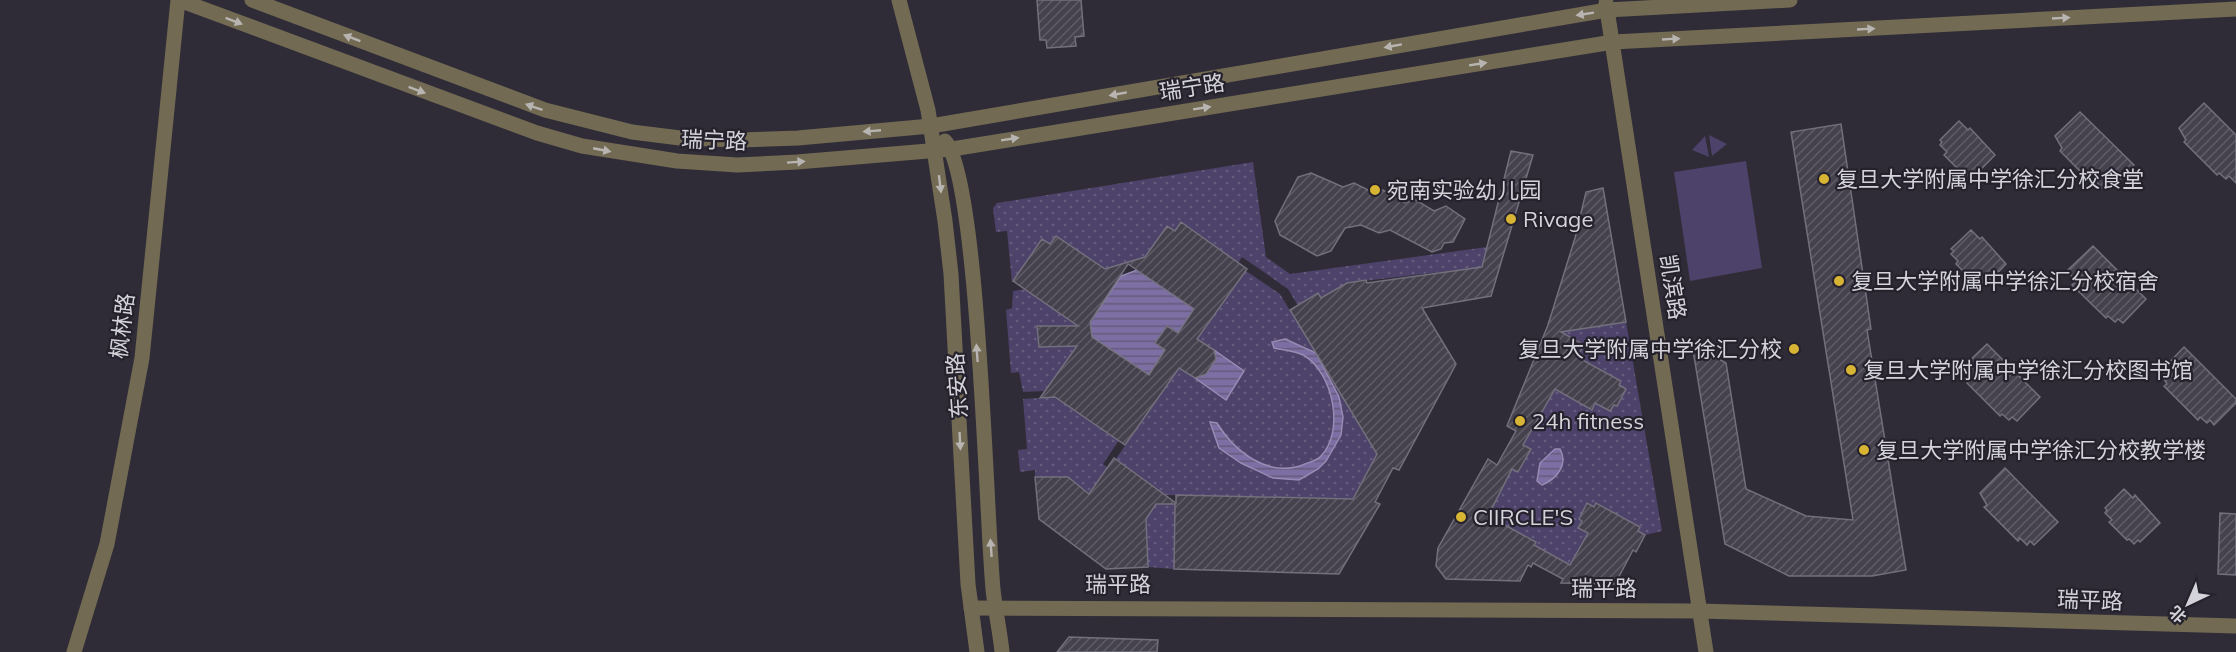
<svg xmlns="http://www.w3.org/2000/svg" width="2236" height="652" font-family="Mulish,'Noto Sans SC',sans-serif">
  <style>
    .grass { fill: #4d4269 }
    .garden { fill: url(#garden-dots) }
    .water { fill: url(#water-rules); stroke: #978cb4; stroke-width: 1.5 }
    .building { fill: url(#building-hatch); stroke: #73707d; stroke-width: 1.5; fill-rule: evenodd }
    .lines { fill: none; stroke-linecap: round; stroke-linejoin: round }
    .minor { stroke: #726a53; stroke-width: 15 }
    .oneway { fill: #b7b4b2 }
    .poi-dot { fill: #d8b434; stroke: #25222d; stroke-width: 2 }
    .labels { text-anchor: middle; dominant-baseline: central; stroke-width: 4.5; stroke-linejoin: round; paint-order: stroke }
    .street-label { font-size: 22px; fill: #d4d3da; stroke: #25222d }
    .poi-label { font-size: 22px; fill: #d4d3da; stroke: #25222d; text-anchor: start }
  </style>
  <defs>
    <pattern id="garden-dots" width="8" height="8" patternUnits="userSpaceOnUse" patternTransform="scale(1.5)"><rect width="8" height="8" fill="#4d4269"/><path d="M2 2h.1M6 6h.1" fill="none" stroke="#665c7e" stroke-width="1.8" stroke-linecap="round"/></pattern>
    <pattern id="water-rules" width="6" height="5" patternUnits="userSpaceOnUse" patternTransform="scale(1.5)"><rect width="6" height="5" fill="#7d6ea3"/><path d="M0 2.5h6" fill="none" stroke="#655b7c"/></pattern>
    <pattern id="building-hatch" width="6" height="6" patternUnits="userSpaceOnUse" patternTransform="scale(1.5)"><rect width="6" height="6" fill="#45424e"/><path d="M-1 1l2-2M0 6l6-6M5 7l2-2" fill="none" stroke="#5f5c67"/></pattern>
  </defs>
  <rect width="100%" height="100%" fill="#2f2c37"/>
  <g class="grass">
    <polygon points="1709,135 1727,144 1712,156"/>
    <polygon points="1705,136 1709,157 1692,150"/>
    <polygon points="1746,161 1762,268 1690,281 1674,172"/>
  </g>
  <g class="garden">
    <polygon points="1253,162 1266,257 1290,274 1487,247 1482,267 1347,283 1321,298 1318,293 1307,321 1288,289 1242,257 1218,294 1231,257 1181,223 1175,231 1167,226 1149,252 1156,258 1136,260 1106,270 1056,236 1050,244 1042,239 1024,265 1025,282 1012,282 1007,231 996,232 993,208 997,203"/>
    <polygon points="1246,271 1280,294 1377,454 1353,499 1164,495 1115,460 1166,387 1168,360 1195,378 1206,374 1216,359 1214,350 1190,334"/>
    <polygon points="1025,289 1078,326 1037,326 1039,347 1077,346 1045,391 1023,392 1019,372 1011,373 1006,310 1012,308 1013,291"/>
    <polygon points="1551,315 1578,330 1626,322 1662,531 1645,535 1638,531 1640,527 1597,503 1594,507 1587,503 1579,518 1588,533 1570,565 1534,545 1535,541 1492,518 1486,520 1510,473 1497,465 1500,461 1519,472 1531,449 1512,439 1527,438 1559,382 1573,399 1592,409 1595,403 1610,411 1614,405 1617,406 1626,389 1619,385 1621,381 1577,357 1584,345 1547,324"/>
    <polygon points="1058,387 1062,402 1112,436 1124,433 1103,464 1121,477 1109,494 1095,485 1089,493 1067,477 1035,477 1035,470 1020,472 1018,450 1027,449 1023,399 1053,397"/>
    <polygon points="1138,488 1160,504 1202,504 1174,569 1148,567 1147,530 1141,526"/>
  </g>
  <g class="water">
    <polygon points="1137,270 1194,309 1178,333 1156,343 1165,350 1149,375 1092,337 1090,322 1121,276"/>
    <path d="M1285 339 1316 353 1339 397 1343 417 1341 435 1326 461 1318 469 1299 480 1273 478 1241 463 1219 448 1210 422 1217 423C1235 452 1269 479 1305 464 1310 462 1318 460 1321 456 1345 431 1333 374 1305 356 1297 351 1283 350 1274 348L1272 342Z"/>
    <polygon points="1214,350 1244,371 1226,400 1195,378 1206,374 1216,359"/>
    <path d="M1555 449H1560C1569 465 1556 479 1542 485L1537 481 1540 463Z"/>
  </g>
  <g class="building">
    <polygon points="1037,0 1081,0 1084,36 1075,37 1076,46 1047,48 1046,40 1040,40"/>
    <polygon points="2204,103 2236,135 2236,183 2229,176 2226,179 2219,173 2217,175 2184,142 2186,140 2179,128"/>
    <polygon points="2080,112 2134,165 2110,189 2105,184 2102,188 2095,181 2093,184 2060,151 2062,148 2055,136"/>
    <polygon points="1959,121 1968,130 1970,128 1995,155 1975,175 1973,172 1969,176 1964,171 1962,173 1944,155 1947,152 1940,145 1942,142 1940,140"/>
    <polygon points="1841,124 1871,329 1867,330 1906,570 1872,576 1789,576 1725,544 1692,344 1726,363 1746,489 1806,516 1853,520 1791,132"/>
    <polygon points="1511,151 1533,155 1491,296 1422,308 1456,364 1399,470 1393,468 1375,502 1380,504 1339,574 1174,569 1175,504 1156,504 1146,519 1148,567 1106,569 1039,519 1035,477 1068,477 1089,494 1114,458 1176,503 1176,495 1353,499 1377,454 1290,310 1318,293 1321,298 1347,283 1366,280 1367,283 1482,267"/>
    <polygon points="1311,173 1343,187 1354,183 1374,193 1383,190 1405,203 1414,199 1434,211 1446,206 1465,219 1453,242 1444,243 1441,249 1432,252 1390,230 1379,233 1361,225 1345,228 1331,251 1317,256 1280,235 1275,221 1298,177"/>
    <polygon points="1603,188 1626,322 1561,332 1584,345 1577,357 1621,381 1619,385 1626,389 1617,406 1614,405 1610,411 1595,403 1592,410 1555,389 1523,445 1531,449 1518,472 1512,469 1488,516 1536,542 1534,545 1570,565 1588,533 1578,528 1582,521 1579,519 1587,503 1594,507 1596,503 1640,527 1638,531 1645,535 1636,552 1633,550 1615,584 1561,583 1563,579 1533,563 1531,567 1528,565 1520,581 1446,579 1436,566 1438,548 1488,459 1497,465 1516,431 1507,426 1548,325 1575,238 1586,192"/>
    <path d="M1181 222 1247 269 1197 339 1214 350 1216 359 1206 374 1195 378 1179 368 1125 445 1055 397 1040 398 1077 346 1039 347 1037 326H1078L1013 281 1042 239 1050 244 1056 236 1105 269 1145 257 1167 226 1175 231ZM1128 264 1194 309 1178 333 1167 326 1155 343 1165 350 1149 375 1092 337 1090 322Z"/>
    <polygon points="1971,230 1980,239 1982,237 2006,264 1987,284 1985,281 1981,285 1976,280 1974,282 1956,264 1958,261 1951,254 1954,251 1951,249"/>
    <polygon points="2093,246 2146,299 2123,323 2118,319 2115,322 2108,316 2106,318 2072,285 2075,282 2068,270"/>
    <polygon points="1987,344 2040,397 2017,421 2012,417 2009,420 2002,414 2000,416 1967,383 1969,381 1962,368"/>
    <polygon points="2184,347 2236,399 2236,403 2214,425 2210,420 2207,423 2200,417 2198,420 2164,386 2167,384 2160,372"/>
    <polygon points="2005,468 2058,522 2034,545 2030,541 2027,545 2020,538 2018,541 1984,507 1987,505 1980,493"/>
    <polygon points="2124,489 2133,498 2135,495 2160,523 2140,542 2138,540 2134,544 2129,539 2127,540 2109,522 2112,520 2105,513 2107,510 2105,508"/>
    <polygon points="2220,513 2236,514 2236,575 2218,574"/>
    <polygon points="1069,637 1158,640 1157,652 1057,652"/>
  </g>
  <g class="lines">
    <g class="minor">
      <polyline points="179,0 537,133 582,146 677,161 737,165 797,162 952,149 1613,42 2236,9"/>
      <polyline points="252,0 545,110 632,132 680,138 739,140 798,138 931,126 1607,10 1790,0"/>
      <polyline points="899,0 928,110 945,221 951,274 968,584 977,652"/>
      <polyline points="1606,3 1706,652"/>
      <path d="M945 141C979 178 986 517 993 589 995 610 1000 631 1002 652"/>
      <polyline points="971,608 1699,611 2236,626"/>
      <polyline points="74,652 107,544 142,358 178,0"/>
    </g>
  </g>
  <defs><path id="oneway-solid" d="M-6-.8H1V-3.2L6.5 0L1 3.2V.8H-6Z" transform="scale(1.5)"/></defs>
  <g class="oneway">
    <use href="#oneway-solid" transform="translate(1585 14) rotate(171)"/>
    <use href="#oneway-solid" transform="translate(2061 18) rotate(-3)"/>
    <use href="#oneway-solid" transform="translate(234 21) rotate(21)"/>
    <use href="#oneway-solid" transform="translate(1866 29) rotate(-3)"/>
    <use href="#oneway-solid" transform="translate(352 38) rotate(-159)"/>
    <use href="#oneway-solid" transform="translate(1671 39) rotate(-3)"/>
    <use href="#oneway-solid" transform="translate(1393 46) rotate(170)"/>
    <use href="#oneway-solid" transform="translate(1478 64) rotate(-9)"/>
    <use href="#oneway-solid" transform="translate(417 90) rotate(21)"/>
    <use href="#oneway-solid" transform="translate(1118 94) rotate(170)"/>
    <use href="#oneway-solid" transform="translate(534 107) rotate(-161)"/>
    <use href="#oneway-solid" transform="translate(1202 108) rotate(-9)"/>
    <use href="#oneway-solid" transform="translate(872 131) rotate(175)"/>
    <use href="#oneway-solid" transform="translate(1010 139) rotate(-9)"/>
    <use href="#oneway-solid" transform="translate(602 150) rotate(11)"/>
    <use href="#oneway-solid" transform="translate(796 162) rotate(-4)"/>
    <use href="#oneway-solid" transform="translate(940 184) rotate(83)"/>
    <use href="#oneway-solid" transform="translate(977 353) rotate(-94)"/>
    <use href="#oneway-solid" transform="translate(960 441) rotate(87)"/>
    <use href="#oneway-solid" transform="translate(991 548) rotate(-94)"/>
  </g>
  <g class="poi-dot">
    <circle cx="1824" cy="179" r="6"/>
    <circle cx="1375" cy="190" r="6"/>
    <circle cx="1511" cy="219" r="6"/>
    <circle cx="1839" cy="281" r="6"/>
    <circle cx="1794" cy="349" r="6"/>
    <circle cx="1851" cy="370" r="6"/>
    <circle cx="1520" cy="421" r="6"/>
    <circle cx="1864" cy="450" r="6"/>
    <circle cx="1461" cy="517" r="6"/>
  </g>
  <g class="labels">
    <g class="street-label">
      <text transform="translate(1192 87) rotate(-9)">瑞宁路</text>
      <text transform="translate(714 140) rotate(2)">瑞宁路</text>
      <text transform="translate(1673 287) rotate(81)">凯滨路</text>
      <text transform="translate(122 326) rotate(-83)">枫林路</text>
      <text transform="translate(957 386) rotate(-94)">东安路</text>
      <text x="1118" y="584">瑞平路</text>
      <text x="1604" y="588">瑞平路</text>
      <text transform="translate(2090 600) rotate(2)">瑞平路</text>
    </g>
    <g class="poi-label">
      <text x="1836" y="179">复旦大学附属中学徐汇分校食堂</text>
      <text x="1387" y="190">宛南实验幼儿园</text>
      <text x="1523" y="219">Rivage</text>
      <text x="1851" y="281">复旦大学附属中学徐汇分校宿舍</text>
      <text x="1782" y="349" text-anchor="end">复旦大学附属中学徐汇分校</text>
      <text x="1863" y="370">复旦大学附属中学徐汇分校图书馆</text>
      <text x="1532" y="421">24h fitness</text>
      <text x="1876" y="450">复旦大学附属中学徐汇分校教学楼</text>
      <text x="1473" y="517">CIIRCLE'S</text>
    </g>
  </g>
  <g transform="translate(2188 604) rotate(224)" stroke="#25222d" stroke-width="4.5" paint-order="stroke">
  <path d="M0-4.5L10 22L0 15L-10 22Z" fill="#d4d3da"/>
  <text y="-9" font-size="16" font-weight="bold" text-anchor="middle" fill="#d4d3da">北</text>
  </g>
</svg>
